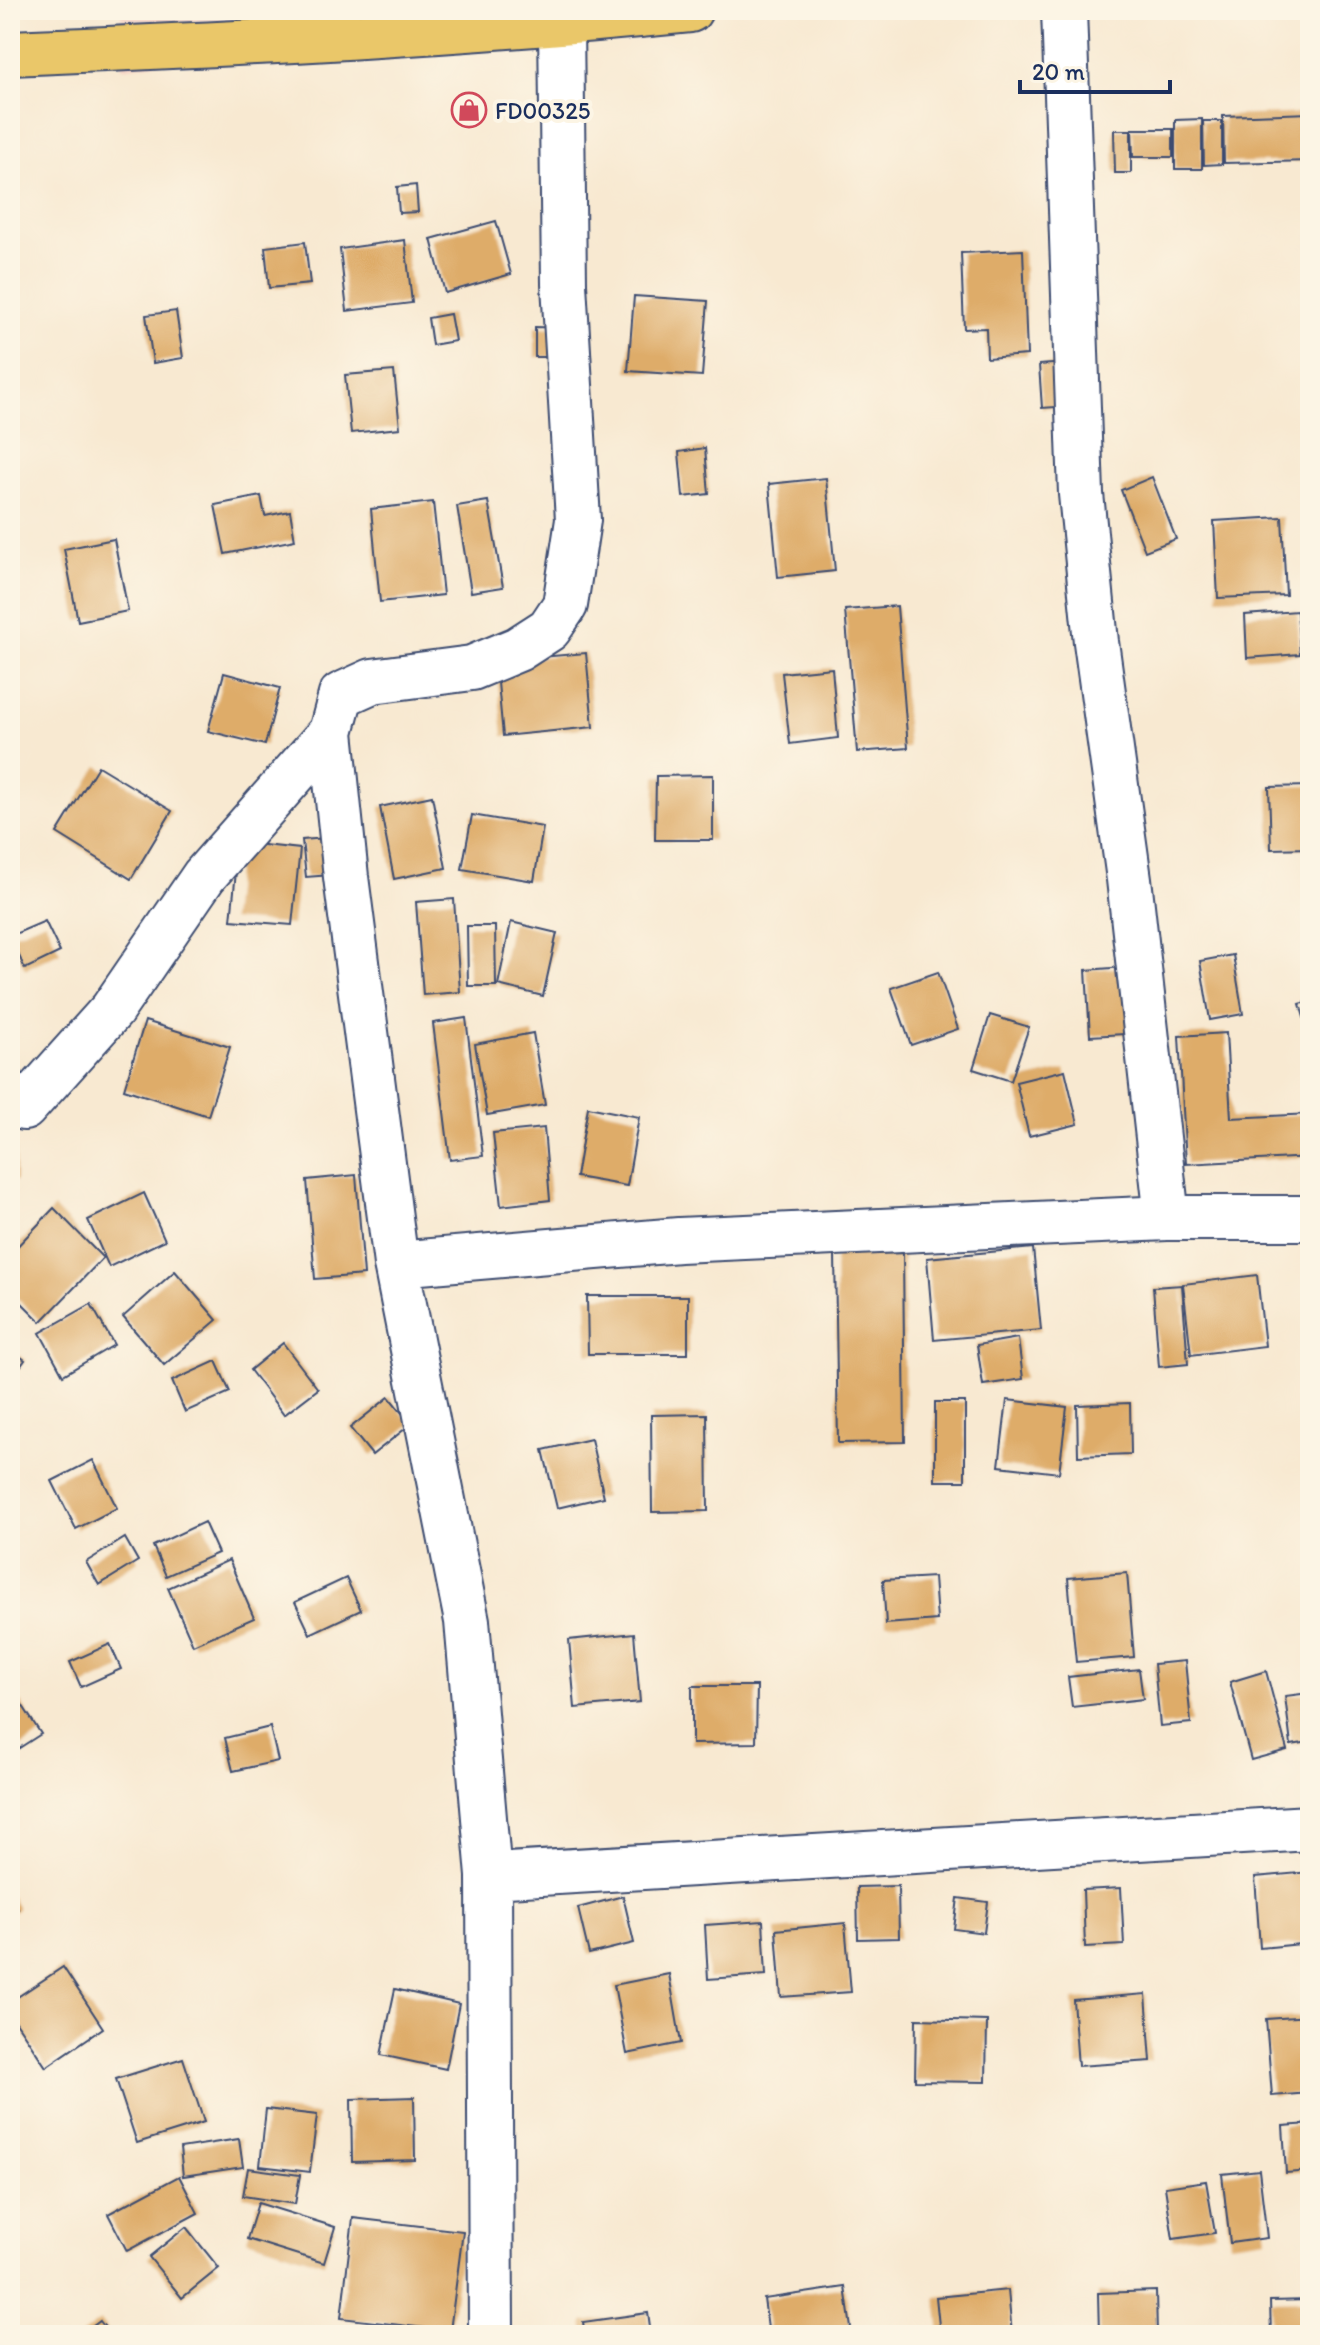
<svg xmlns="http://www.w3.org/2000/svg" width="1320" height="2345" font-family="Itim,sans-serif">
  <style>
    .built { fill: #f6d2c4 }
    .building { fill: #deac69 }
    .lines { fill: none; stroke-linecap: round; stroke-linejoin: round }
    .minor-casing { stroke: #3c4b6f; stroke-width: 48 }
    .highway-casing { stroke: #3c4b6f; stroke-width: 48 }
    .minor { stroke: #fff; stroke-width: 44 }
    .highway { stroke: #eac769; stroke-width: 44 }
    .labels { text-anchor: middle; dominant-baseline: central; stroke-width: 8; stroke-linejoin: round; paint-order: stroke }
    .poi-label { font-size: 24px; fill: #1b2f5e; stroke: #fcf5e5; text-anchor: start }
  </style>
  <rect width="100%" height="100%" fill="#fcf5e5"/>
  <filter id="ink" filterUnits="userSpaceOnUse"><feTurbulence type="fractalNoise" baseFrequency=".0125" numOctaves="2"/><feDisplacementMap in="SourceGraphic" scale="16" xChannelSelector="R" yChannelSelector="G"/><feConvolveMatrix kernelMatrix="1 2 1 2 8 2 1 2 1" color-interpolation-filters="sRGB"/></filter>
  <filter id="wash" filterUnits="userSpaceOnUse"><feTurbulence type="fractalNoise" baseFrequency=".006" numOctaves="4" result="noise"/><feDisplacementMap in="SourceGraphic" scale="32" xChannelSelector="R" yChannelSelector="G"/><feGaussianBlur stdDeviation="1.8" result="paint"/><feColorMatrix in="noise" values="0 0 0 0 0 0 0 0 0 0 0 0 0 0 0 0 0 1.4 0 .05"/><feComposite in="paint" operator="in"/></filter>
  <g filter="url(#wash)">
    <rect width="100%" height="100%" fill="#f8e9d1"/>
    <polygon class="built" points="121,10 494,10 122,68"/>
    <g id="blocks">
      <g class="building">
        <polygon points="1310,113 1310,161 1224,163 1223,116"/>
        <polygon points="1202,119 1202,169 1175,169 1175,120"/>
        <polygon points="1203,121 1222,121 1222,164 1204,165"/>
        <polygon points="1132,129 1173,129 1173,157 1133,157"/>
        <polygon points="1114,130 1131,130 1131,173 1115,173"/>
        <polygon points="416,185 418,212 399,213 397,187"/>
        <polygon points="496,221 511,274 445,293 431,239"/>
        <polygon points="405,240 412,303 347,311 340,249"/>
        <polygon points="305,242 310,284 269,288 265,247"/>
        <polygon points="1023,250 1027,355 987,358 986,328 964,329 961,253"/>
        <polygon points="634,296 708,301 702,376 628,371"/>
        <polygon points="176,311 183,358 153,363 146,315"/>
        <polygon points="450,314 455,341 432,345 428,318"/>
        <polygon points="535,327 563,328 563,357 535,357"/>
        <polygon points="1067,363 1070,406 1042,408 1039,365"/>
        <polygon points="394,371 400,428 351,433 345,375"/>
        <polygon points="705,448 709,494 683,497 679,452"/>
        <polygon points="1152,477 1176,539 1145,551 1121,490"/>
        <polygon points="826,478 835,571 778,577 769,484"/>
        <polygon points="261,496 265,516 290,511 295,540 225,554 215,505"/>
        <polygon points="488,501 503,587 471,592 457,506"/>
        <polygon points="433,502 443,595 380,602 371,509"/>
        <polygon points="1282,517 1286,595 1218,598 1214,521"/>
        <polygon points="114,539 128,611 78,621 64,549"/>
        <polygon points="897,606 908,748 857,752 845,610"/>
        <polygon points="1297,611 1300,654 1247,658 1245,615"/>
        <polygon points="586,653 593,727 503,736 496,661"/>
        <polygon points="832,668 838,738 790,744 782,673"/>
        <polygon points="224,673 280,688 265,745 208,731"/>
        <polygon points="98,766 172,811 131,879 57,833"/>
        <polygon points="713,775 713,840 655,840 656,776"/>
        <polygon points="1310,786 1310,848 1271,849 1269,787"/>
        <polygon points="432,796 446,868 394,879 380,807"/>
        <polygon points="472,815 543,827 534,881 462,869"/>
        <polygon points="327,838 331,875 306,877 302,840"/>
        <polygon points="244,843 300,849 292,925 231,920 237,862"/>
        <polygon points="454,899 460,992 423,995 416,902"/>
        <polygon points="45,921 60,952 25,969 10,936"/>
        <polygon points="511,922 557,933 543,996 498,985"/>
        <polygon points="467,926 495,926 496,986 468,986"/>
        <polygon points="1233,955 1243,1014 1210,1020 1200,961"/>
        <polygon points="1138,966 1142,1033 1090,1036 1086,970"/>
        <polygon points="938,972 958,1029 911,1045 891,988"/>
        <polygon points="1310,1001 1310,1034 1309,1034 1300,1004"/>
        <polygon points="990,1015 1029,1027 1011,1081 973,1069"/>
        <polygon points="466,1018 483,1156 450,1160 433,1023"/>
        <polygon points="145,1021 230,1047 208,1116 124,1089"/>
        <polygon points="533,1033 545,1105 487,1115 475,1044"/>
        <polygon points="1226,1033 1231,1118 1310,1114 1310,1157 1186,1164 1179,1036"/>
        <polygon points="1065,1070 1078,1124 1029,1136 1016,1082"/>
        <polygon points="22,1072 22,1101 10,1101 10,1073"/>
        <polygon points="588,1107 639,1117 627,1186 576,1177"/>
        <rect x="10" y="1123" width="6" height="58"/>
        <polygon points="544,1128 550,1200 501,1206 493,1133"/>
        <polygon points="356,1175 364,1275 315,1279 307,1180"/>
        <polygon points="144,1193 165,1240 109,1267 88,1220"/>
        <polygon points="54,1208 103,1258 41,1322 10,1291 10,1254"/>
        <polygon points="1033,1248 1041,1330 934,1340 927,1258"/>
        <polygon points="903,1253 905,1442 838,1443 835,1254"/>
        <polygon points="175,1271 217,1320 164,1365 123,1317"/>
        <polygon points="1257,1275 1265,1346 1191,1355 1183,1284"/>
        <polygon points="1182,1285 1188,1364 1159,1367 1153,1287"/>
        <polygon points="587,1296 688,1296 688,1354 588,1354"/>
        <polygon points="91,1304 114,1345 63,1375 40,1333"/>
        <polygon points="1018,1338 1023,1379 983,1385 977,1345"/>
        <polygon points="283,1343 318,1389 284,1415 250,1370"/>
        <polygon points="10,1349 25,1360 10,1381"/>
        <polygon points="216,1361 230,1392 185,1412 172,1381"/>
        <polygon points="389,1397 411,1424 372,1455 350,1428"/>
        <polygon points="1007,1400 1067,1407 1059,1473 999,1466"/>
        <rect x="935" y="1402" width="30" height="79"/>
        <polygon points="1130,1403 1131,1454 1078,1456 1077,1405"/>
        <polygon points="707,1414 708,1511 652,1512 651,1415"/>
        <polygon points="591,1439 604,1497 557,1508 543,1450"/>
        <polygon points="93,1460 117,1508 76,1529 52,1481"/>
        <polygon points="204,1522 218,1553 166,1576 153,1546"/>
        <polygon points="125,1538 138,1561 99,1585 86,1562"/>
        <polygon points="229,1560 254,1618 193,1645 168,1588"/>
        <polygon points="1127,1573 1134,1657 1076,1662 1068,1578"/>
        <polygon points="934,1577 937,1620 886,1624 883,1580"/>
        <polygon points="346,1578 361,1610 310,1634 295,1602"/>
        <polygon points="634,1633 640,1702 575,1708 569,1640"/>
        <polygon points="110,1644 121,1669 81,1687 70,1662"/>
        <polygon points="1185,1661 1191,1723 1160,1726 1154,1664"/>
        <polygon points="1139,1669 1143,1699 1072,1707 1068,1677"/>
        <polygon points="1266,1671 1287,1750 1251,1760 1230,1682"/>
        <polygon points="10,1686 41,1734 10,1754"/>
        <polygon points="692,1686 757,1686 756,1743 692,1744"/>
        <polygon points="1310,1693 1310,1742 1291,1745 1285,1696"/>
        <polygon points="270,1727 278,1761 233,1771 225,1738"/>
        <polygon points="1310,1872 1310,1943 1260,1948 1255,1877"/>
        <polygon points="898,1886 899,1938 858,1939 857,1887"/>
        <polygon points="1121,1888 1124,1945 1085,1947 1083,1890"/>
        <polygon points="10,1895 18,1909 10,1914"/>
        <polygon points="623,1896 634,1943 589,1954 578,1908"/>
        <polygon points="958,1898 988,1902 984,1933 954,1929"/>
        <polygon points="763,1921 766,1975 708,1979 705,1925"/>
        <polygon points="845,1923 851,1992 781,1997 776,1930"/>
        <polygon points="63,1967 103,2028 46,2067 10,2013 10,2002"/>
        <polygon points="669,1974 681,2043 627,2054 614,1985"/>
        <polygon points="395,1989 459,2004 446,2069 381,2055"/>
        <polygon points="1146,1994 1151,2061 1078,2066 1073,2000"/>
        <polygon points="1310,2016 1310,2093 1272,2096 1266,2019"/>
        <polygon points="916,2019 987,2021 986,2082 915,2081"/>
        <polygon points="183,2058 204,2122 137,2143 116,2079"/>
        <polygon points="414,2097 415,2160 352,2162 351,2099"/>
        <polygon points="266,2109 317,2115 310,2172 260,2166"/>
        <polygon points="1310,2124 1310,2171 1286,2173 1283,2126"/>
        <polygon points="239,2139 243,2167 183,2176 180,2148"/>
        <polygon points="248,2168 300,2175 295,2204 243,2196"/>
        <polygon points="1259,2170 1267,2238 1230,2243 1222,2174"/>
        <polygon points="179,2176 198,2213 127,2251 108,2214"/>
        <polygon points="1206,2181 1215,2233 1173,2239 1165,2187"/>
        <polygon points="258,2203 335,2227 324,2263 247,2239"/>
        <polygon points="353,2218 463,2231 450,2331 341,2318"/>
        <polygon points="186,2227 219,2268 182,2298 149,2257"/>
        <polygon points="845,2287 852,2335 769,2335 764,2299"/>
        <polygon points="1008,2290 1012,2335 940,2335 936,2297"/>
        <polygon points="1156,2291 1157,2335 1099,2335 1098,2293"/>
        <polygon points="1310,2300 1310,2335 1271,2335 1270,2301"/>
        <polygon points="648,2313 651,2335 585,2335 583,2322"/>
        <polygon points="100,2321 111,2335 81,2335"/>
      </g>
    </g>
  </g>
  <g filter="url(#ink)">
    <use href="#blocks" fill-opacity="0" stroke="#3c4b6f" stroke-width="2"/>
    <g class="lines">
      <g class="minor-casing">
        <g id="minor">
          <polyline points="1064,10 1081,494 1096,642 1129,879 1167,1218"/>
          <polyline points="24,1108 112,1010 204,876 331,732"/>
          <polyline points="396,1264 679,1240 1167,1218 1310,1218"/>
          <polyline points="489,1876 1310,1828"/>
          <polyline points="491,2335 489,1876 467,1621 396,1264 346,877 331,732 341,695 372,681 472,668 518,649 549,629 565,605 578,520 564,284 561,23"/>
        </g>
      </g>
      <g class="highway-casing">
        <path id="highway" d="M10 53C237 44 464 33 690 10"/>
      </g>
      <use href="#minor" class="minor"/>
      <use href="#highway" class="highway"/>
    </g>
  </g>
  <defs>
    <g id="shop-ring" transform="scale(1.8)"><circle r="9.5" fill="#fcf5e5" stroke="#d1495b" stroke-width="1.5"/><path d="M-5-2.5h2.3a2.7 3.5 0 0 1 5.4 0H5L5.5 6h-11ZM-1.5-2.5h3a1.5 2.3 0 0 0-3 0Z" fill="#d1495b"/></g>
  </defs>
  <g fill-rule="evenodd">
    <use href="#shop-ring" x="469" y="110"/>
  </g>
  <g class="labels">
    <g class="poi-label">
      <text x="495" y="110">FD00325</text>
    </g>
  </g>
  <rect width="1320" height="2345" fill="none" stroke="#fcf5e5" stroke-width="40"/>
  <path d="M1020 80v12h150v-12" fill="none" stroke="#1b2f5e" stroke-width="4"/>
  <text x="1032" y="80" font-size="24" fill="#1b2f5e" stroke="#fcf5e5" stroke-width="6" paint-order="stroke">20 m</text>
</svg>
